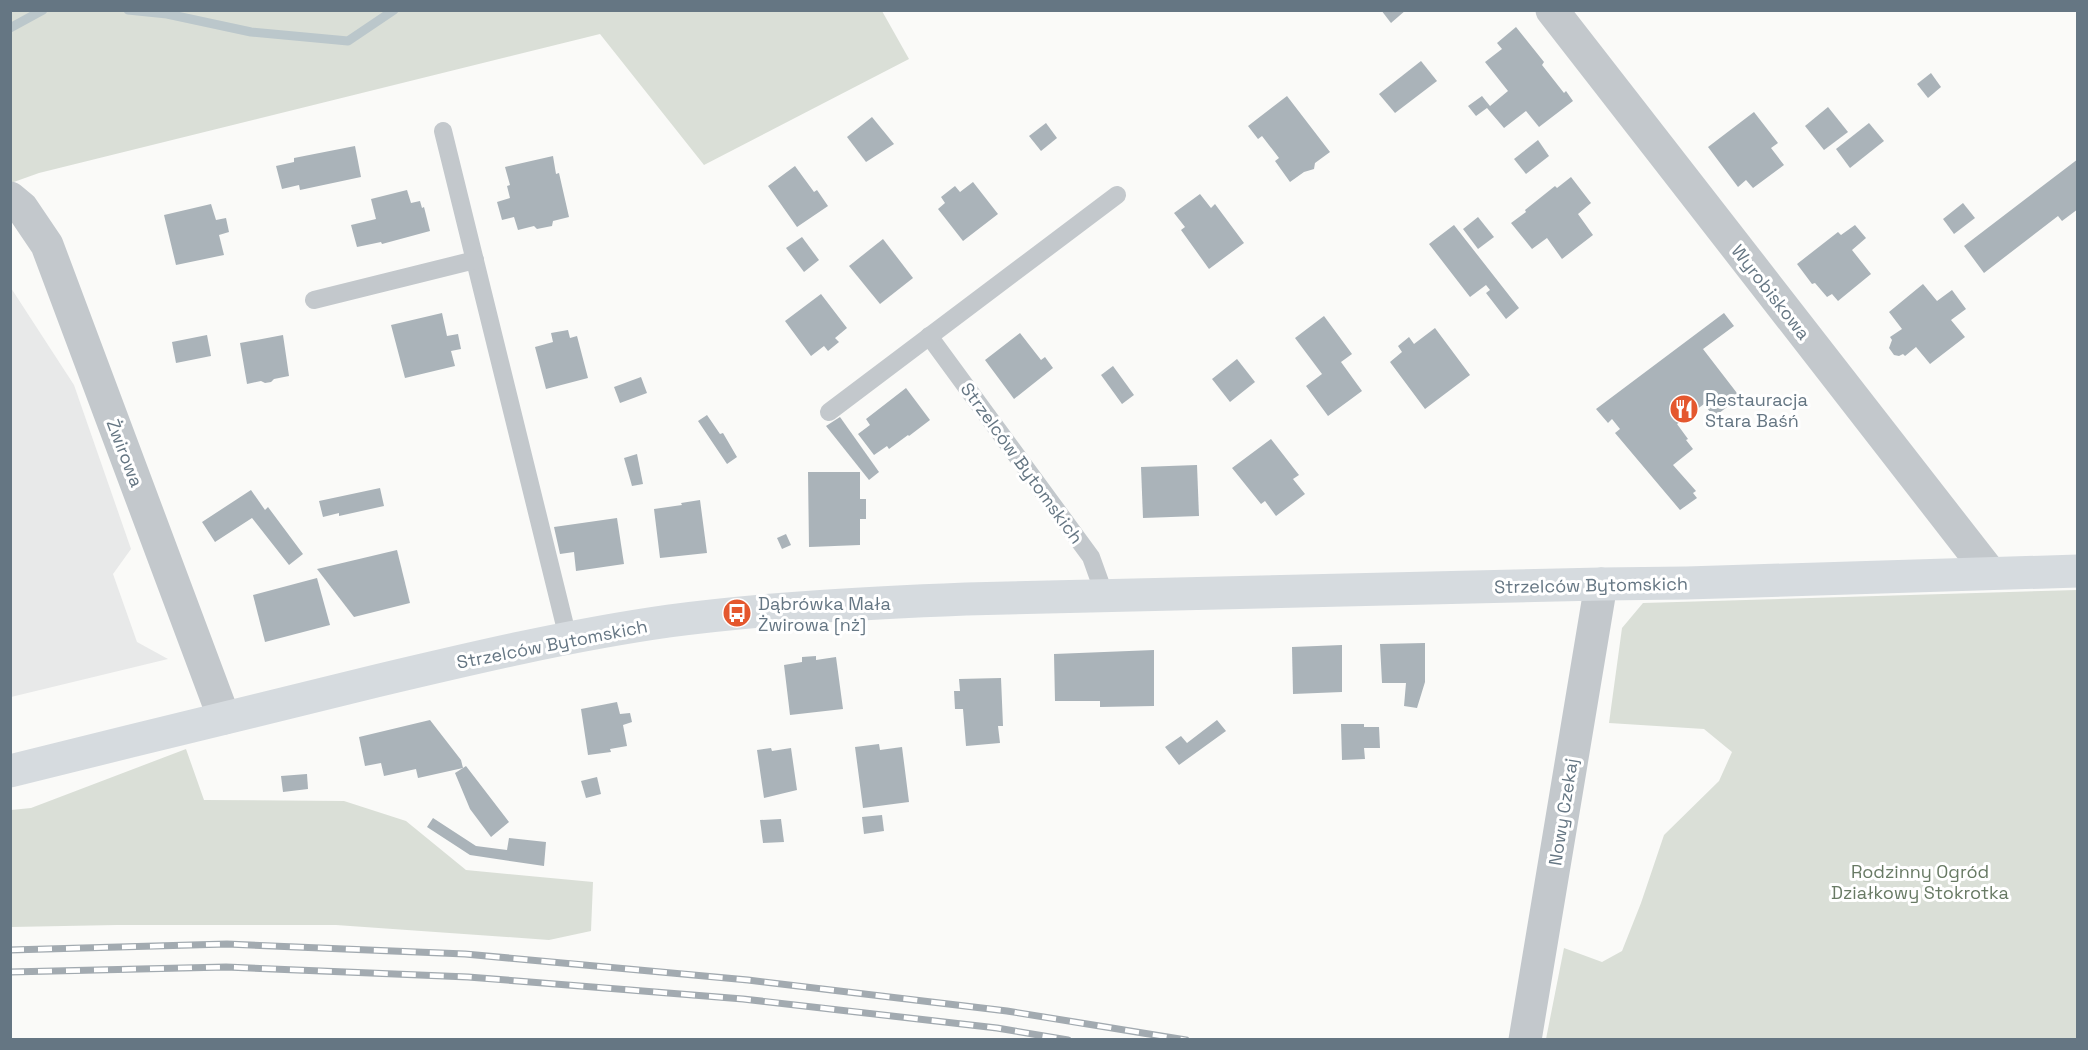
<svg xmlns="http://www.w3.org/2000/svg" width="2088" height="1050" font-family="'Space Grotesk',sans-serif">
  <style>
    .built { fill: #e8e9e9 }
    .green { fill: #dadfd7 }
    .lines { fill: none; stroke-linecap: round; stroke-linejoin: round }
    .stream { stroke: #bbc7cb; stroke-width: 9 }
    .building { fill: #aab3b9 }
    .lane { stroke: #c3c8cc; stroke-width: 18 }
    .street { stroke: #c3c8cc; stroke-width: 33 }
    .secondary { stroke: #d6dbdf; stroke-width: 33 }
    .rail-casing { stroke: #a2aab0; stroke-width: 7 }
    .rail { stroke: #fff; stroke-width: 4.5; stroke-dasharray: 14; stroke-linecap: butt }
    .labels { text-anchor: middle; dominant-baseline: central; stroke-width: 6; stroke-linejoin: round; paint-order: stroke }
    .street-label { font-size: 18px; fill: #657683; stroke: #fff }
    .poi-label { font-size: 18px; fill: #657683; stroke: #fff; text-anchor: start }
    .park-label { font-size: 18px; fill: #687a64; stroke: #fff }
  </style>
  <rect width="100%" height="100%" fill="#fafaf8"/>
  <polygon class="built" points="11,288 74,385 131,549 113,574 137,642 168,659 11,697"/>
  <g class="green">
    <polygon points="10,11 882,11 909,59 704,165 600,34 39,173 11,183"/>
    <polygon points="2077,590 2077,1039 1546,1039 1564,948 1602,962 1622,951 1641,903 1664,835 1719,781 1732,752 1704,729 1609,723 1622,628 1643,603"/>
    <polygon points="186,749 204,800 344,801 406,821 466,870 593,882 591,931 549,940 336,925 117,925 11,927 11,810 31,808"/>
  </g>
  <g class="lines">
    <g class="stream">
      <polyline points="128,10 167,14 251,32 348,41 394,10"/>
      <polyline points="10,28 43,10"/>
    </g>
  </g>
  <g class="building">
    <polygon points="1381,10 1406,10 1391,23"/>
    <polygon points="1516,27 1544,62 1542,65 1564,93 1566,91 1573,101 1539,127 1526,111 1504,128 1487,108 1476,116 1468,106 1482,96 1490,106 1508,91 1485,62 1502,49 1497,43"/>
    <polygon points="1421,61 1437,81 1395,113 1379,94"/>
    <polygon points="1931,73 1941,87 1928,98 1917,84"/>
    <polygon points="1287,96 1330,152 1315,163 1314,169 1304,172 1290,182 1275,161 1279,158 1262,136 1258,139 1248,126"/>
    <polygon points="1828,107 1848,132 1824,150 1805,126"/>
    <polygon points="1754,112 1778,143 1771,148 1784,165 1753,188 1746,180 1738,187 1708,147"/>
    <polygon points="872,117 894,144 866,162 847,137"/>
    <polygon points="1046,123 1057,138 1041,151 1029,136"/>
    <polygon points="1869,123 1884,141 1850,168 1836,149"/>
    <polygon points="1538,140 1549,156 1526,174 1514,159"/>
    <polygon points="355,146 361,177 300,190 299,185 282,189 276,166 294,162 294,158"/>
    <polygon points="553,156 556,174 559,173 569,217 553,221 552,226 537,229 534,226 518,230 514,217 502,220 497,202 510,198 507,186 510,185 505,167"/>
    <polygon points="2078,159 2078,209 2062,221 2058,216 1984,273 1964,246"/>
    <polygon points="795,166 814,192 817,190 828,206 797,227 768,186"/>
    <polygon points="1571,177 1591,203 1578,214 1593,235 1562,259 1547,238 1532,249 1511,223 1526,212 1525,210 1555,186 1557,188"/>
    <polygon points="973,182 998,214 963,241 938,209 945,203 941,197 955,186 960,192"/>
    <polygon points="407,190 411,203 420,201 422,208 424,207 430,231 382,244 381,242 357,247 351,225 376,219 371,199"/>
    <polygon points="1200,194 1211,208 1215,204 1244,243 1209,269 1181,230 1185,227 1174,213"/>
    <polygon points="1963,203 1975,218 1954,234 1943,219"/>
    <polygon points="211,204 216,220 226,218 229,232 219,235 224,255 176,265 164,215"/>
    <polygon points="1478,217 1494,237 1478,249 1463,229"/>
    <polygon points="1454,225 1519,308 1506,319 1486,293 1490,290 1486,285 1470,297 1429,244"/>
    <polygon points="1855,225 1866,238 1852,250 1871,274 1838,301 1832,294 1827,297 1815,283 1812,284 1797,264 1838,232 1841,235"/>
    <polygon points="802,237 819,260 804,272 786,248"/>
    <polygon points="883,239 913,278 880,304 849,266"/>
    <polygon points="1923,284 1937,301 1952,290 1966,309 1951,320 1965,337 1930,364 1916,347 1905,356 1903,354 1899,356 1894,355 1889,348 1892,340 1890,337 1902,329 1889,312"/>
    <polygon points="821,294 847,328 835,338 839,342 828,351 824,346 811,356 785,321"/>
    <polygon points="442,313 447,336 458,334 461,349 451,351 455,366 405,378 391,325"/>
    <polygon points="1724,313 1734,326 1703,349 1740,397 1714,417 1704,404 1677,424 1688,439 1686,440 1693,449 1673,465 1696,491 1693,493 1697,498 1680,510 1615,433 1620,429 1612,419 1608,423 1596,409"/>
    <polygon points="1324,316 1352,354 1341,362 1362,391 1328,416 1306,386 1322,374 1295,338"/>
    <polygon points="1435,328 1470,375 1425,409 1390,362 1402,352 1398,346 1409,337 1414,344"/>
    <polygon points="568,330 570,338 577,336 588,378 546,389 535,347 553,342 551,333"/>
    <polygon points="1020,333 1041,360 1045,357 1053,368 1014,399 985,360"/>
    <polygon points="207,335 211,356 176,363 172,342"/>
    <polygon points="283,335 289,376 274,379 271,382 265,383 261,381 247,384 240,343"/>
    <polygon points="1237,359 1255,382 1230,402 1212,379"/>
    <polygon points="1113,366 1134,395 1122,404 1101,375"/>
    <polygon points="641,377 647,393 620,403 614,387"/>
    <polygon points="906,388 930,420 909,436 908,435 889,449 887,446 874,455 858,434 870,425 866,419"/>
    <polygon points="707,415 720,434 723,433 737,457 727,464 698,421"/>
    <polygon points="840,417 879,472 869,480 826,426"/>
    <polygon points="1271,439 1299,475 1293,479 1305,494 1276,516 1265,501 1261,504 1232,468"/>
    <polygon points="637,454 643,484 632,486 624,458"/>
    <polygon points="1197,465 1199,516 1143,518 1141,467"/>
    <polygon points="808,472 860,472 860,499 866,499 866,519 860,519 860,545 809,547"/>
    <polygon points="380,488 384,506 339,516 339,513 323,517 319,501"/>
    <polygon points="251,490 265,510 268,507 303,554 289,565 252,518 215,542 202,522"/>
    <polygon points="700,500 707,553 660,558 654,509 682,505 681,503"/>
    <polygon points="617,518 624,564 576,571 574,552 560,554 554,527"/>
    <polygon points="786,534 791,545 782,549 777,538"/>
    <polygon points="397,550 410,603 354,617 317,569"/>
    <polygon points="317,578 330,625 265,642 253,595"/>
    <polygon points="1425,643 1425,682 1417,708 1404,706 1406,683 1382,683 1380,644"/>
    <polygon points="1342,645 1342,692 1293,694 1292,647"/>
    <polygon points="1154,650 1154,706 1100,707 1100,701 1055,701 1054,654"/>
    <polygon points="816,656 816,660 836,657 843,709 790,715 784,665 802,662 802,657"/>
    <polygon points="1001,678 1003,726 998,726 1000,743 966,746 963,709 955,709 954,691 960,691 959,679"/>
    <polygon points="617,702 620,714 630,713 632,722 623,725 627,746 610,749 611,752 588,755 581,709"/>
    <polygon points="430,720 461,760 463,768 466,766 509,822 491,837 470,809 455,773 463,768 418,778 416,769 384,776 381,763 365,766 359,737"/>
    <polygon points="1217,720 1226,731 1179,765 1165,747 1181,736 1187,743"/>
    <polygon points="1341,724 1364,724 1364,727 1379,727 1380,748 1364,748 1365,759 1342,760"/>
    <polygon points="879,744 880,750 902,747 909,802 863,808 855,747"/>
    <polygon points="771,748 772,751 791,748 797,790 764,798 757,750"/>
    <polygon points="307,774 308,789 283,792 281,776"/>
    <polygon points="597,777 601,794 586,798 581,781"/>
    <polygon points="882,815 884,831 864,834 862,817"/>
    <polygon points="433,818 476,846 507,850 509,838 546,842 544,866 470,855 427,827"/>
    <polygon points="781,819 784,842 763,843 760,820"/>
  </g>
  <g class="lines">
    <g class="lane">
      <polyline points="443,131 568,638"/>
      <polyline points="314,300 475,260"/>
      <polyline points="929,336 1091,557 1105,596"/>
      <polyline points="829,412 1117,195"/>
    </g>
    <g class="street">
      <polyline points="1552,10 1990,573"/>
      <polyline points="10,198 22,208 47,245 224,718"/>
      <polyline points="1525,1040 1601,584"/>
    </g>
    <path class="secondary" d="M10 771C132 741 254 710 376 681 473 658 570 635 669 621 768 608 866 603 966 599L1601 584 1686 583 2078 571"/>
    <g class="rail-casing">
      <g id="rail">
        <polyline points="10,950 227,944 465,954 748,980 1007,1011 1186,1040"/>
        <polyline points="10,972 226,967 468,977 743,999 997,1028 1068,1040"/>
      </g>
    </g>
    <use href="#rail" class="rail"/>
  </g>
  <defs>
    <g id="restaurant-disc" transform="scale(1.5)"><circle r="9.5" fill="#e4572e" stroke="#fff"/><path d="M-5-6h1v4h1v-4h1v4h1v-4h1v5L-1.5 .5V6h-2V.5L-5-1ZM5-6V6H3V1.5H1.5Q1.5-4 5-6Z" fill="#fff"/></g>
    <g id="bus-disc" transform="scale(1.5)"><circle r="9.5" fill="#e4572e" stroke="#fff"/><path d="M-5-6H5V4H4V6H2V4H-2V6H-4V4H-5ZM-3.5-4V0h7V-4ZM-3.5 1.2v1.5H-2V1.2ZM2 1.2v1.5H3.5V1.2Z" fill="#fff"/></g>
  </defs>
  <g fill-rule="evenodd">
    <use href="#restaurant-disc" x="1684" y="409"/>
    <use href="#bus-disc" x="737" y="613"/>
  </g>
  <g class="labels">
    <g class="street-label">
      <text transform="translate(1771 292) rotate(52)">Wyrobiskowa</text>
      <text transform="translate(125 453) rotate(69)">Żwirowa</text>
      <text transform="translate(1022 463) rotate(54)">Strzelców Bytomskich</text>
      <text transform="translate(1591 585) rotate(-1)">Strzelców Bytomskich</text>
      <text transform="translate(552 644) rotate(-11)">Strzelców Bytomskich</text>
      <text transform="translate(1563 812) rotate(-81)">Nowy Czekaj</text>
    </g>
    <g class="poi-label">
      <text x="1705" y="399">Restauracja<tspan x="1705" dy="21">Stara Baśń</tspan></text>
      <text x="758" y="603">Dąbrówka Mała<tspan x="758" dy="21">Żwirowa [nż]</tspan></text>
    </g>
    <g class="park-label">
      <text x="1920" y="871">Rodzinny Ogród<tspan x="1920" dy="21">Działkowy Stokrotka</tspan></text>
    </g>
  </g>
  <rect width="2088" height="1050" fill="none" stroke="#657683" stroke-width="24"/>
</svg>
